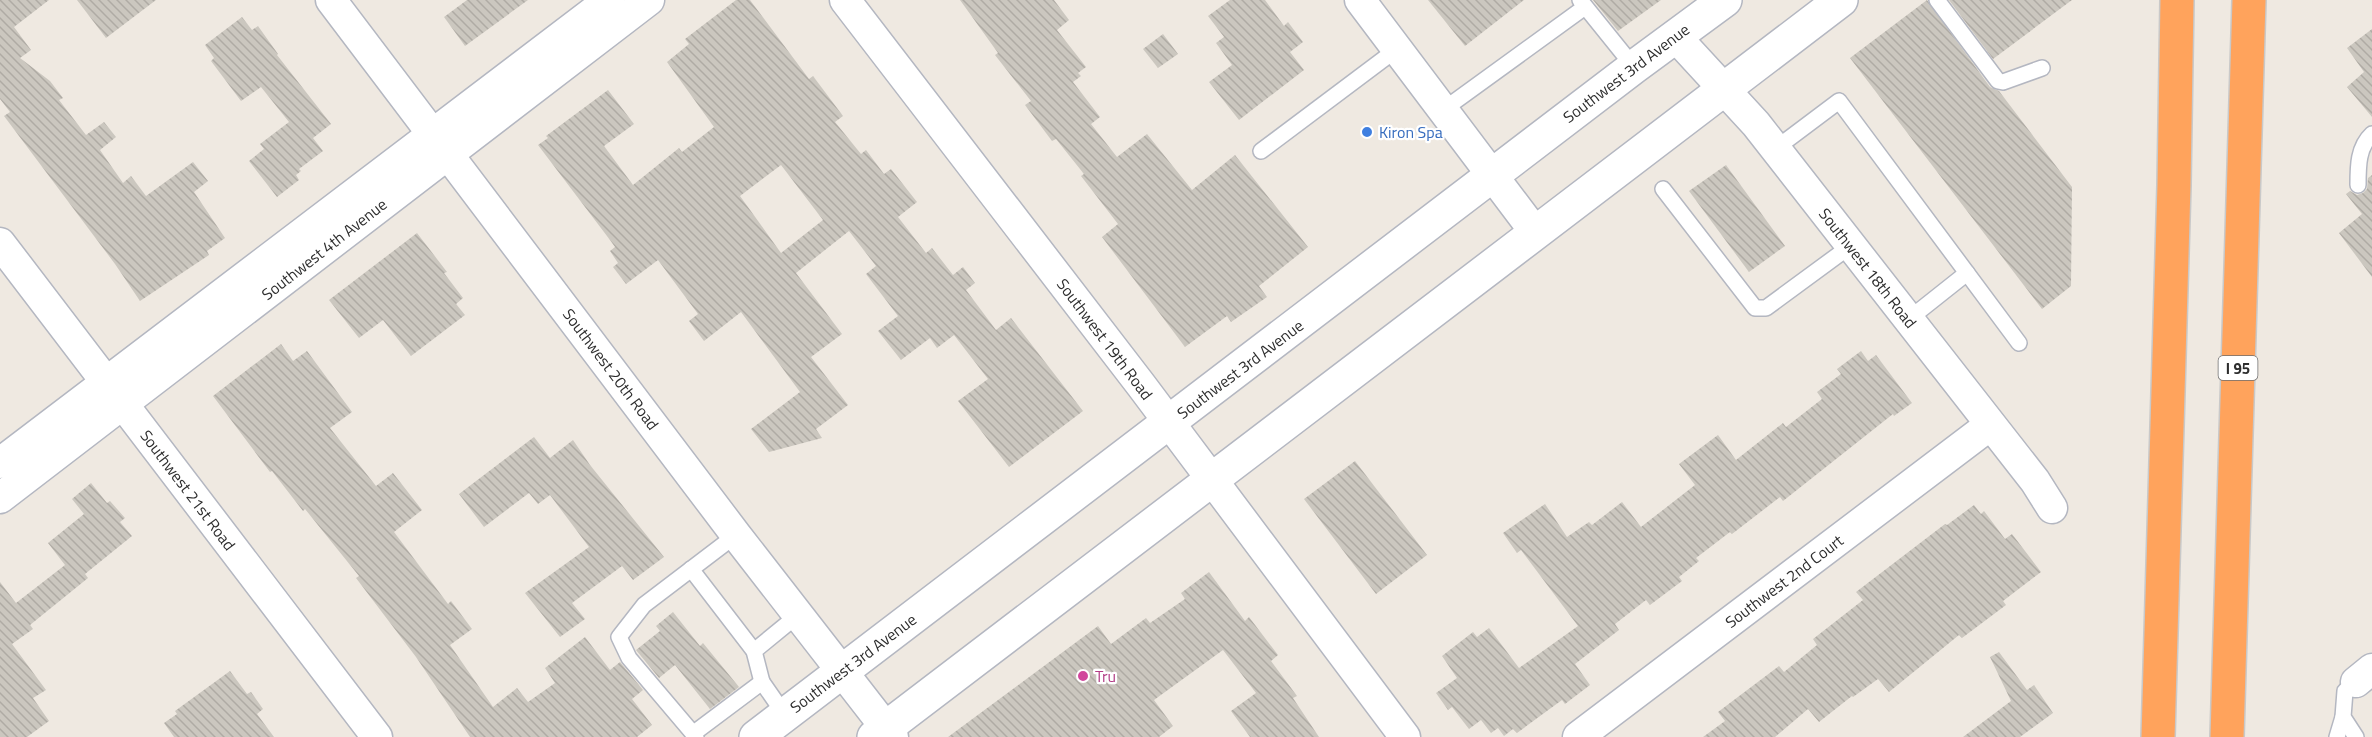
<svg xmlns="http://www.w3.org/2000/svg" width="2372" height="737" font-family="'Titillium Web',sans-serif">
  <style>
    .building { fill: url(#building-back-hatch); fill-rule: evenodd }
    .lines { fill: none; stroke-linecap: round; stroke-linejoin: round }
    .lane-casing { stroke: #b4b7c1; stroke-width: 18 }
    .street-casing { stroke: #b4b7c1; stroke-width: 33 }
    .secondary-casing { stroke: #b4b7c1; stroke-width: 36 }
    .highway-casing { stroke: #c9c9c9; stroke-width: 36 }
    .lane { stroke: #fff; stroke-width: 15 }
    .street { stroke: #fff; stroke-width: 30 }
    .secondary { stroke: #fff; stroke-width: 33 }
    .highway { stroke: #ffa35c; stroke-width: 33 }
    .shop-dot { fill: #3f7fe0; stroke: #fff; stroke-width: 2 }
    .hotel-dot { fill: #d1479c; stroke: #fff; stroke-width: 2 }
    .labels { text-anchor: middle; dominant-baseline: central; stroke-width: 4.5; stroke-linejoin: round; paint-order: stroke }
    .shield { fill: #fff; stroke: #6d6d6d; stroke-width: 1.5 }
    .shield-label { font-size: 15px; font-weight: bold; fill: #2e2e2e }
    .street-label { font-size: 16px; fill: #2e2e2e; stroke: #fff }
    .shop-label { font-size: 16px; fill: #366cbe; stroke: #fff; text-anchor: start }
    .hotel-label { font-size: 16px; fill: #b23c85; stroke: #fff; text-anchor: start }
  </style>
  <defs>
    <pattern id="building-back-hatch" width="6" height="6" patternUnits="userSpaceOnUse" patternTransform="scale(1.5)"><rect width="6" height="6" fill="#cbc7bf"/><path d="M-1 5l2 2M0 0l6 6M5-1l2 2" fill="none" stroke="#afaba4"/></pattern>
  </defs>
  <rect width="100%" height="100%" fill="#efe9e1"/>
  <g class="building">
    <polygon points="0,0 49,0 14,27 31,50 20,58 50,81 63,98 59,100 86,135 104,122 116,137 100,150 123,183 131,176 146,196 193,162 208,181 194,192 225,238 207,251 209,255 140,301 115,264 4,116 10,112 0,99"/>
    <polygon points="77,0 156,0 106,38"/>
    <polygon points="467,0 528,0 465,46 444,17"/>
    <path d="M736 0H750L809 79 813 76 843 116 835 122 861 154 866 150 884 174 891 169 917 202 898 217 926 253 932 248 953 275 963 267 975 283 966 290 996 330 1011 318 1083 411 1009 467 958 401 988 379 954 335 937 348 930 338 901 360 878 331 898 316 866 274 876 266 849 231 796 273 842 334 811 357 848 405 816 429 822 438 769 452 751 429 800 392 741 312 704 341 689 321 698 314 658 260 626 284 613 267 618 263 610 251 615 247 610 240 538 145 548 138 546 136 608 90 634 124 604 146 633 185 679 148 682 152 714 127 667 62 689 44 685 39ZM781 165 823 220 781 253 740 196Z"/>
    <polygon points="960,0 1054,0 1069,20 1057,30 1086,67 1078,73 1081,76 1073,82 1100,117 1091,124 1117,157 1147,134 1192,190 1235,155 1308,247 1259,286 1267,297 1231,322 1227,316 1185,347 1102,237 1118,224 1081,176 1084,174 1056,139 1052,141 1025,105 1031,101 995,55 998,53"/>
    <polygon points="1230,0 1265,0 1284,26 1288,22 1303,42 1290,52 1304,70 1239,120 1209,82 1232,65 1216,43 1224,37 1208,16"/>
    <polygon points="1428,0 1524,0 1465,46"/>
    <polygon points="1593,0 1661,0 1618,31"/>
    <polygon points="1927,0 1990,87 1999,91 2072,187 2071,286 2042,309 1850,58"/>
    <polygon points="1949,0 2072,0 1993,59"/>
    <polygon points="242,17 252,30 258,26 278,54 277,55 331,124 313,138 323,151 299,169 301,171 296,175 299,180 277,197 249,161 264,149 260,144 289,122 261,87 241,101 211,61 214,58 205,45"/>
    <polygon points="2372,29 2372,117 2347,87 2364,72 2347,48"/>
    <polygon points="1163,34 1178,54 1158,68 1143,49"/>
    <polygon points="1726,165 1785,246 1749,272 1689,191"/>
    <polygon points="2372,175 2372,277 2339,233 2362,214 2346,194 2350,191 2357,195 2363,193 2367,189 2368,178"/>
    <polygon points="417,233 447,272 444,273 463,298 456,304 465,315 411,356 383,320 359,338 329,300"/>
    <polygon points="281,344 293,361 307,351 352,412 330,428 376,486 393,473 422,510 394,532 448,604 451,601 472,629 450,645 493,707 517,688 528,702 555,683 545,668 585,637 610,670 620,662 643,690 632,699 652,725 637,737 470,737 416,657 356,578 359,576 305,509 303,511 272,471 270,472 213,396"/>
    <polygon points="1861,351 1868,361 1876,355 1912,403 1894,416 1893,414 1783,501 1780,497 1732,534 1730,532 1696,558 1699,561 1679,577 1682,581 1650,605 1646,600 1615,624 1619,630 1575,664 1590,685 1565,704 1562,700 1517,733 1513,729 1504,736 1498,728 1491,733 1481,720 1469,729 1452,707 1448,710 1436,693 1457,678 1442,656 1473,632 1477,637 1489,628 1519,668 1578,626 1521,550 1517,553 1503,533 1545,504 1567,537 1589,522 1592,525 1622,502 1641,527 1695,485 1679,464 1718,435 1736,460 1783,423 1786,427 1822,399 1817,392 1841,374 1837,369"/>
    <polygon points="534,437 550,458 573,440 590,465 664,557 633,580 622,566 572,603 585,619 560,637 525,593 589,547 550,495 538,504 529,493 484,527 459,494"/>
    <polygon points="1355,461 1427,555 1376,594 1304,499"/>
    <polygon points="91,483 107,503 110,501 125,518 120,522 132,536 85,574 88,578 30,625 33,629 12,644 46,690 33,698 49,721 27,737 0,737 0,582 16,603 65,565 48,543 84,514 72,499"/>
    <polygon points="1974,505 1981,514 1984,511 2005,539 2012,534 2041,572 2003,601 2006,605 1962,638 1959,635 1889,692 1878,679 1853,697 1852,696 1819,722 1808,709 1775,737 1703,737 1725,721 1718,712 1779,666 1784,672 1817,645 1813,639 1863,600 1856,592 1945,524 1947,525"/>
    <polygon points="1209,572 1245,621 1249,617 1278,655 1271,661 1297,696 1293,698 1319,737 1250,737 1231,711 1256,693 1223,650 1154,700 1173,726 1159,737 948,737 1098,626 1111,644 1146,618 1150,623 1185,599 1181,593"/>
    <polygon points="673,612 700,646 703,643 739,687 710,709 675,665 659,678 636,650 660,631 656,626"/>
    <polygon points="1999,652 2027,690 2034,685 2053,713 2020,737 1963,737 2011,701 1990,657"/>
    <polygon points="230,671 247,694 251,692 263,709 257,714 274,737 174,737 164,723 177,714 175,711"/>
  </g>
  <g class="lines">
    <g class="lane-casing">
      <g id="lane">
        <polyline points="1580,0 1634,67"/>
        <polyline points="1937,0 1998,81 2003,82 2042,68"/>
        <polyline points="1443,110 1585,7"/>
        <polyline points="1775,149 1839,101 2019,343"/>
        <polyline points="1261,151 1397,49"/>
        <path d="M2358 185C2358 166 2358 147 2372 134"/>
        <polyline points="1663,189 1755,308 1766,308 1849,247"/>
        <polyline points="1909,319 1967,273"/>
        <polyline points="691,569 754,651 762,682"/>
        <polyline points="754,651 798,615"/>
        <polyline points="2356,682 2345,691 2343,717 2356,737"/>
        <polyline points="694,733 762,682 785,715"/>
        <polyline points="696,737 629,658 619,637 644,605 736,535"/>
        <polyline points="2337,737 2343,717"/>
      </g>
    </g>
    <g class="street-casing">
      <g id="street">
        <polyline points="331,0 736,535 893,737"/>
        <polyline points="845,0 1141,385 1405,737"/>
        <polyline points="1360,0 1535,232"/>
        <polyline points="1675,36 1756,124 2035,481 2052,508"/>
        <polyline points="0,243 377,737"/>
        <polyline points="0,463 609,0"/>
        <polyline points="0,498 649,0"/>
        <polyline points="2356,682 2372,669"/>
        <polyline points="1578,737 1990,425"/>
      </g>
    </g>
    <g class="secondary-casing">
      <g id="secondary">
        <polyline points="756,737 1634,67 1725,0"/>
        <polyline points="874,737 1841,0"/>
      </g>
    </g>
    <g class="highway-casing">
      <g id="highway">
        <polyline points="2158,737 2174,185 2177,0"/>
        <polyline points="2227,737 2249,0"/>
      </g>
    </g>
    <use href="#lane" class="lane"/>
    <use href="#street" class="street"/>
    <use href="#secondary" class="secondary"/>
    <use href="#highway" class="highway"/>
  </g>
  <circle class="shop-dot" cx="1367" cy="132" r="6"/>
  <circle class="hotel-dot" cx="1083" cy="676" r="6"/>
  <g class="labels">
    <rect class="shield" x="2218.5" y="356" width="39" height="24" rx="4.5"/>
    <g class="shield-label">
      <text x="2238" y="368">I 95</text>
    </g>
    <g class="street-label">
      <text transform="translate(1626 73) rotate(-37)">Southwest 3rd Avenue</text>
      <text transform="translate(324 249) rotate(-38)">Southwest 4th Avenue</text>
      <text transform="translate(1868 268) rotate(52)">Southwest 18th Road</text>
      <text transform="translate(1105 339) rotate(53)">Southwest 19th Road</text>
      <text transform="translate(611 369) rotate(53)">Southwest 20th Road</text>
      <text transform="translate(1240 369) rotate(-37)">Southwest 3rd Avenue</text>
      <text transform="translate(188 490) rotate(53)">Southwest 21st Road</text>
      <text transform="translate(1784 581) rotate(-37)">Southwest 2nd Court</text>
      <text transform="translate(853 663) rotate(-37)">Southwest 3rd Avenue</text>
    </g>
    <g class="shop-label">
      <text x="1379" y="132">Kiron Spa</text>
    </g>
    <g class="hotel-label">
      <text x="1095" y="676">Tru</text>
    </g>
  </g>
</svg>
